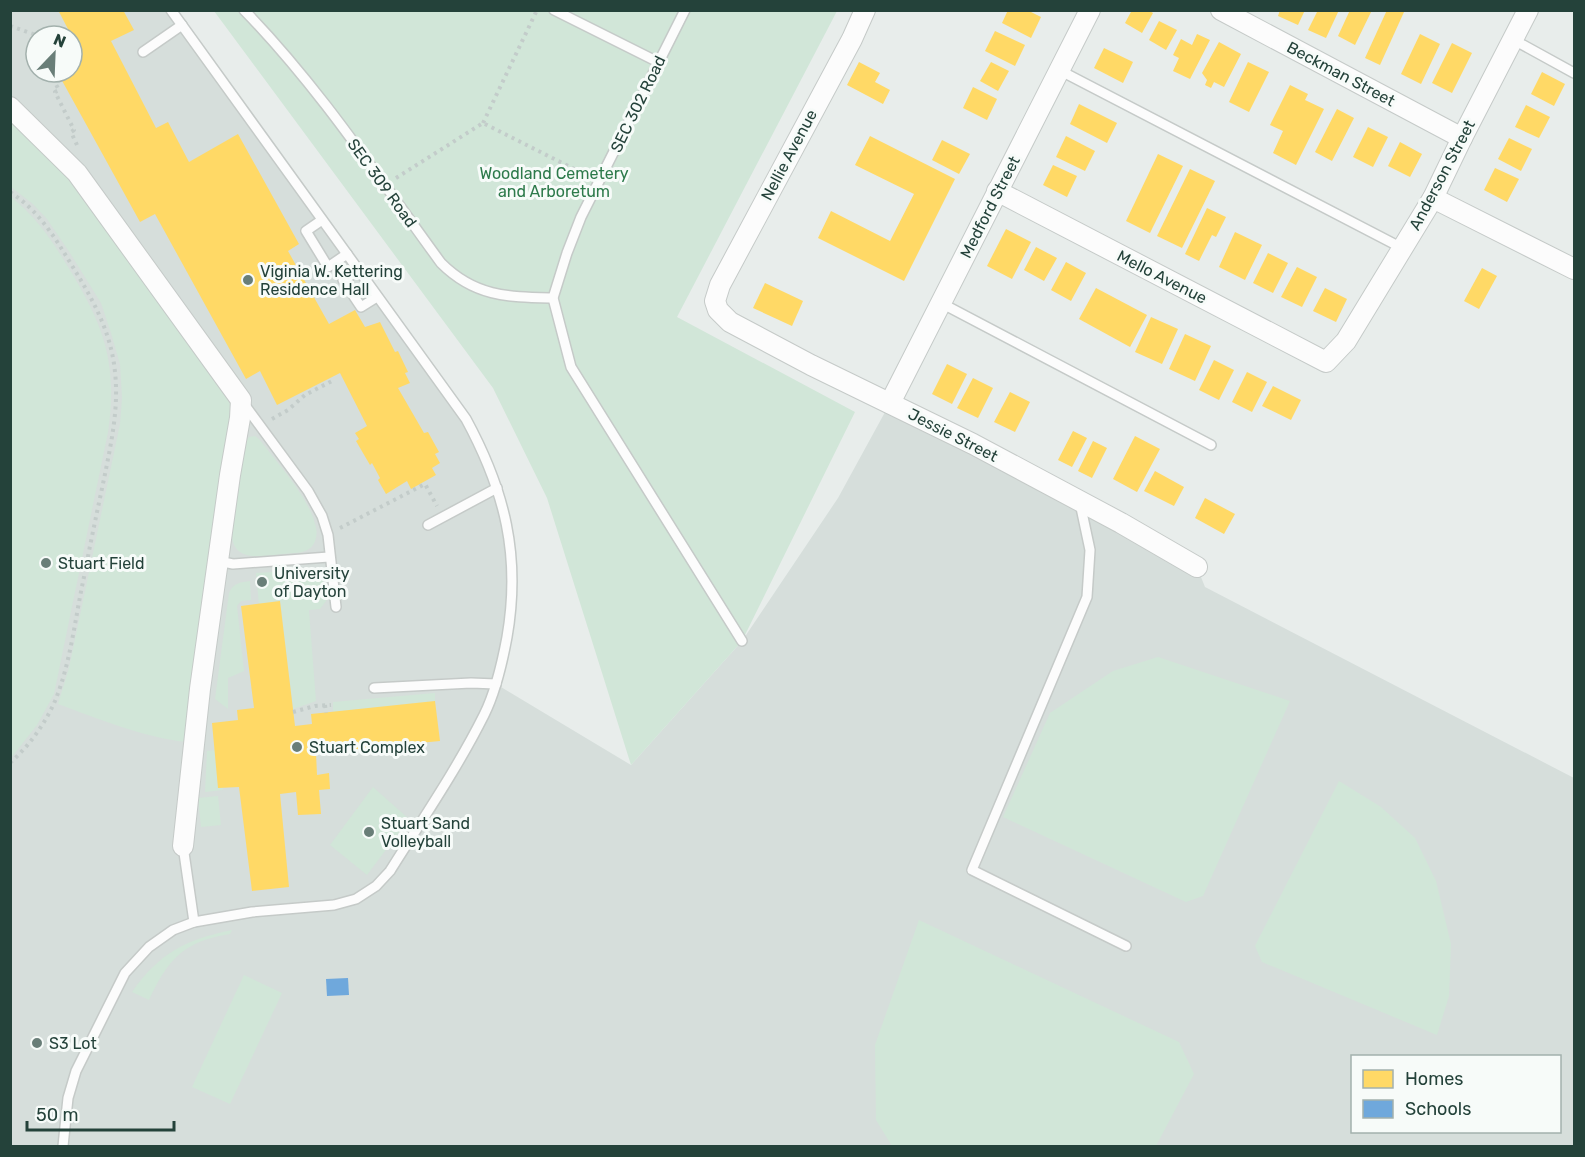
<svg xmlns="http://www.w3.org/2000/svg" width="1585" height="1157" font-family="Rubik,sans-serif">
  <style>
    .built { fill: #d6dedb; fill-rule: evenodd }
    .green { fill: #d1e6d8 }
    .homes { fill: #ffd966 }
    .schools { fill: #6fa8dc }
    .lines { fill: none; stroke-linecap: round; stroke-linejoin: round }
    .lane-casing { stroke: #c5cac8; stroke-width: 12 }
    .street-casing { stroke: #c5cac8; stroke-width: 22 }
    .path { stroke: #c3ccca; stroke-width: 4; stroke-dasharray: 3 4.5; stroke-linecap: butt }
    .lane { stroke: #fcfcfc; stroke-width: 9 }
    .street { stroke: #fcfcfc; stroke-width: 20 }
    .poi-dot { fill: #697e78; stroke: #f7fbf9; stroke-width: 2 }
    .labels { text-anchor: middle; dominant-baseline: central; stroke-width: 6; stroke-linejoin: round; paint-order: stroke }
    .street-label { font-size: 16px; fill: #24423a; stroke: #f7fbf9 }
    .park-label { font-size: 16px; fill: #2d7a4b; stroke: #f7fbf9 }
    .poi-label { font-size: 16px; fill: #24423a; stroke: #f7fbf9; text-anchor: start }
  </style>
  <rect width="100%" height="100%" fill="#e8edeb"/>
  <path class="built" d="M10 11H171L466 419 501 499 513 577 496 684 631 765 742 641 838 498 890 403 1197 567 1205 587 1574 778V1146H11ZM36 36H72V72H36ZM1352 1056H1560V1132H1352Z"/>
  <g class="green">
    <polygon points="214,11 837,11 677,317 855,412 742,641 631,765 547,498 493,388"/>
    <path d="M10 118 64 171 227 396 231 407 230 425 186 742C142 737 99 719 58 704L69 668 120 424 122 398 120 364 111 333 101 303 70 253 47 219 33 204 11 187Z"/>
    <path d="M11 197C36 217 52 240 68 267 104 325 118 364 108 432L54 694 37 725 11 758Z"/>
    <path d="M255 436 259 439C276 461 309 498 315 524 318 532 317 543 309 549 302 554 290 553 282 554 262 556 231 563 232 532L245 442 249 437Z"/>
    <path d="M307 570C319 573 332 587 326 601 324 604 322 606 320 609L309 610 316 701 293 709 280 601 259 604 256 573Z"/>
    <path d="M250 581 251 600 241 601 237 606 244 671 228 678V709L215 699 229 593C233 583 241 582 250 581Z"/>
    <polygon points="1158,657 1290,701 1203,896 1186,902 1003,817 1050,713 1113,671"/>
    <polygon points="435,693 435,701 333,712 333,702"/>
    <polygon points="215,750 218,788 223,788 223,790 205,792 207,751"/>
    <polygon points="1339,781 1381,807 1415,838 1436,881 1451,944 1449,996 1437,1035 1262,962 1255,946"/>
    <polygon points="373,787 409,819 367,875 330,845"/>
    <polygon points="218,796 221,825 201,827 198,798"/>
    <polygon points="919,920 1179,1042 1194,1074 1156,1146 892,1146 876,1120 875,1045"/>
    <path d="M232 930 230 934C184 941 168 959 149 1000L132 992C159 953 187 939 232 930Z"/>
    <polygon points="244,975 282,993 230,1104 192,1087"/>
  </g>
  <g class="homes">
    <polygon points="58,10 123,10 134,30 111,41 156,128 168,122 189,162 238,134 299,244 288,251 329,324 355,310 365,327 380,322 395,352 398,351 408,372 405,373 410,383 398,388 424,433 428,432 439,452 435,454 440,463 432,468 436,475 411,489 407,481 386,494 378,480 380,478 372,463 370,465 356,441 359,439 355,433 367,426 340,373 277,405 260,371 246,379 155,214 140,222 60,77 67,72 72,72 72,36 55,36 68,29"/>
    <polygon points="1008,10 1027,10 1041,17 1031,38 1002,23"/>
    <polygon points="1132,10 1148,10 1153,13 1142,33 1125,23"/>
    <polygon points="1280,10 1305,10 1298,25 1278,16"/>
    <polygon points="1318,10 1339,10 1326,38 1308,30"/>
    <polygon points="1350,10 1372,10 1355,45 1338,36"/>
    <polygon points="1387,10 1404,12 1380,65 1365,58"/>
    <polygon points="1159,21 1177,30 1166,50 1149,40"/>
    <polygon points="995,31 1025,45 1015,66 985,51"/>
    <polygon points="1197,34 1210,40 1190,79 1173,71 1179,58 1173,55 1181,39 1192,45"/>
    <polygon points="1420,34 1440,44 1421,84 1401,74"/>
    <polygon points="1219,42 1241,54 1224,87 1214,82 1211,88 1205,85 1207,80 1202,73"/>
    <polygon points="1452,43 1472,53 1452,93 1432,83"/>
    <polygon points="1104,48 1133,62 1123,83 1094,68"/>
    <polygon points="859,62 880,73 875,82 890,90 883,104 847,85"/>
    <polygon points="991,62 1009,71 998,91 980,81"/>
    <polygon points="1248,62 1269,72 1249,112 1229,102"/>
    <polygon points="1542,72 1565,84 1554,106 1531,94"/>
    <polygon points="1290,85 1308,94 1305,100 1324,109 1296,165 1273,153 1283,131 1270,125"/>
    <polygon points="973,87 997,99 987,120 963,108"/>
    <polygon points="1079,104 1117,123 1107,143 1070,124"/>
    <polygon points="1526,105 1550,117 1539,138 1515,127"/>
    <polygon points="1337,109 1354,118 1332,161 1315,152"/>
    <polygon points="1368,127 1388,137 1373,167 1353,157"/>
    <polygon points="870,136 955,179 904,281 818,238 831,211 890,241 914,194 855,165"/>
    <polygon points="1066,136 1095,151 1085,171 1056,157"/>
    <polygon points="1509,138 1532,149 1521,171 1498,159"/>
    <polygon points="942,140 970,154 959,174 932,160"/>
    <polygon points="1400,142 1422,154 1410,177 1388,166"/>
    <polygon points="1158,154 1183,166 1150,233 1126,221"/>
    <polygon points="1053,165 1077,176 1067,197 1043,185"/>
    <polygon points="1495,168 1519,179 1507,202 1484,190"/>
    <polygon points="1190,169 1215,181 1182,248 1157,236"/>
    <polygon points="1207,208 1226,217 1216,237 1212,235 1199,261 1185,254"/>
    <polygon points="1006,229 1031,242 1012,279 987,266"/>
    <polygon points="1235,232 1262,245 1245,280 1219,267"/>
    <polygon points="1036,247 1057,258 1044,281 1024,270"/>
    <polygon points="1268,253 1288,263 1273,293 1253,283"/>
    <polygon points="1066,262 1086,273 1071,301 1051,290"/>
    <polygon points="1297,267 1317,277 1302,307 1281,297"/>
    <polygon points="1482,268 1497,276 1479,309 1464,301"/>
    <polygon points="765,283 803,301 792,326 753,308"/>
    <polygon points="1096,288 1147,315 1130,347 1079,319"/>
    <polygon points="1325,288 1347,299 1336,322 1313,311"/>
    <polygon points="1151,317 1178,329 1162,364 1135,352"/>
    <polygon points="1185,334 1211,346 1195,381 1169,369"/>
    <polygon points="1214,360 1234,370 1219,400 1199,390"/>
    <polygon points="947,364 967,374 952,404 932,394"/>
    <polygon points="1247,372 1267,382 1252,412 1232,402"/>
    <polygon points="973,378 993,388 978,418 957,408"/>
    <polygon points="1273,386 1301,400 1291,420 1262,406"/>
    <polygon points="1010,392 1030,402 1015,432 994,422"/>
    <polygon points="1073,431 1087,438 1072,467 1058,460"/>
    <polygon points="1135,436 1160,449 1137,492 1113,479"/>
    <polygon points="1093,441 1107,448 1092,478 1078,471"/>
    <polygon points="1155,471 1184,487 1174,506 1144,491"/>
    <polygon points="1205,498 1235,514 1224,534 1195,518"/>
    <polygon points="280,601 295,726 312,724 311,714 435,701 440,741 316,753 317,775 329,773 330,789 319,790 321,814 298,815 296,792 280,794 289,887 252,891 239,787 218,788 212,723 238,720 237,710 254,708 241,606"/>
  </g>
  <polygon class="schools" points="348,978 349,995 327,996 326,979"/>
  <g class="lines">
    <g class="lane-casing">
      <g id="lane">
        <path d="M244 10C319 87 378 177 441 263 475 297 508 297 553 298"/>
        <polyline points="554,10 658,62"/>
        <polyline points="685,10 581,217 567,253 553,298 571,367 742,641"/>
        <polyline points="1514,40 1574,73"/>
        <polyline points="143,52 182,25"/>
        <polyline points="1059,70 1402,248"/>
        <polyline points="322,220 306,231 328,267 347,254"/>
        <polyline points="358,271 343,280 361,307 377,297"/>
        <polyline points="941,303 1211,445"/>
        <polyline points="244,404 308,491 322,516 328,535 336,607"/>
        <polyline points="1080,503 1090,550 1087,597 972,870 1126,946"/>
        <polyline points="428,525 497,488"/>
        <polyline points="218,561 233,564 329,557"/>
        <polyline points="374,688 471,683 496,684"/>
        <polyline points="183,846 194,922"/>
        <path d="M63 1146 68 1098 76 1071 125 973 149 947 173 930 194 922 252 912 334 905 356 899 376 886 390 871C422 820 457 769 484 715 496 691 502 664 507 637 521 556 505 491 466 419L171 10"/>
      </g>
    </g>
    <g class="street-casing">
      <g id="street">
        <polyline points="865,10 852,39 720,285 715,301 718,310 730,322 811,365 973,444 1121,523 1197,567"/>
        <polyline points="1221,10 1462,138"/>
        <polyline points="10,107 77,173 241,400 240,418 230,475 200,689 183,846"/>
        <polyline points="997,191 1326,362 1346,341 1433,198 1462,138 1528,10"/>
        <polyline points="1433,198 1574,269"/>
        <polyline points="890,403 1090,10"/>
      </g>
    </g>
    <g class="path">
      <polyline points="10,26 39,36"/>
      <polyline points="49,72 59,90 55,92 74,130 71,132 77,145"/>
      <polyline points="483,123 537,10"/>
      <polyline points="396,178 483,123 588,176"/>
      <path d="M10 192C38 210 54 236 71 264 92 298 111 331 115 372 119 408 111 444 104 479 97 512 90 545 84 577 75 618 71 662 55 701 45 724 29 746 10 763"/>
      <polyline points="272,419 288,410 305,395 332,381"/>
      <polyline points="340,528 425,484 437,506"/>
      <polyline points="325,705 326,713"/>
      <polyline points="293,712 315,706 331,705"/>
    </g>
    <use href="#lane" class="lane"/>
    <use href="#street" class="street"/>
  </g>
  <g class="poi-dot">
    <circle cx="248" cy="280" r="6"/>
    <circle cx="46" cy="563" r="6"/>
    <circle cx="262" cy="582" r="6"/>
    <circle cx="297" cy="747" r="6"/>
    <circle cx="369" cy="832" r="6"/>
    <circle cx="37" cy="1043" r="6"/>
  </g>
  <g class="labels">
    <g class="street-label">
      <text transform="translate(1341 74) rotate(28)">Beckman Street</text>
      <text transform="translate(638 104) rotate(-64)">SEC 302 Road</text>
      <text transform="translate(789 155) rotate(-62)">Nellie Avenue</text>
      <text transform="translate(1442 175) rotate(-62)">Anderson Street</text>
      <text transform="translate(382 183) rotate(54)">SEC 309 Road</text>
      <text transform="translate(990 207) rotate(-63)">Medford Street</text>
      <text transform="translate(1162 277) rotate(27)">Mello Avenue</text>
      <text transform="translate(953 435) rotate(27)">Jessie Street</text>
    </g>
    <g class="park-label">
      <text x="554" y="173">Woodland Cemetery<tspan x="554" dy="18">and Arboretum</tspan></text>
    </g>
    <g class="poi-label">
      <text x="260" y="271">Viginia W. Kettering<tspan x="260" dy="18">Residence Hall</tspan></text>
      <text x="58" y="563">Stuart Field</text>
      <text x="274" y="573">University<tspan x="274" dy="18">of Dayton</tspan></text>
      <text x="309" y="747">Stuart Complex</text>
      <text x="381" y="823">Stuart Sand<tspan x="381" dy="18">Volleyball</tspan></text>
      <text x="49" y="1043">S3 Lot</text>
    </g>
  </g>
  <rect width="1585" height="1157" fill="none" stroke="#24423a" stroke-width="24"/>
  <rect x="1351" y="1055" width="210" height="78" fill="#f7fbf9" stroke="#a3b1ad" stroke-width="1.5"/>
  <rect x="1363" y="1070" width="30" height="18" fill="#ffd966" stroke="#a3b1ad" stroke-width="1.5"/>
  <text x="1405" y="1085" font-size="18" fill="#24423a">Homes</text>
  <rect x="1363" y="1100" width="30" height="18" fill="#6fa8dc" stroke="#a3b1ad" stroke-width="1.5"/>
  <text x="1405" y="1115" font-size="18" fill="#24423a">Schools</text>
  <g transform="translate(54 54) rotate(23)"><circle r="28" fill="#f7fbf9" stroke="#a3b1ad" stroke-width="1.5"/>
  <path d="M0-4.5L10 22L0 15L-10 22Z" fill="#697e78"/>
  <text y="-9" font-size="16" font-weight="bold" text-anchor="middle" fill="#24423a">N</text>
  </g>
  <path d="M27 1121v9h147v-9" fill="none" stroke="#24423a" stroke-width="3"/>
  <text x="36" y="1121" font-size="18" fill="#24423a" stroke="#f7fbf9" stroke-width="4.5" paint-order="stroke">50 m</text>
</svg>
